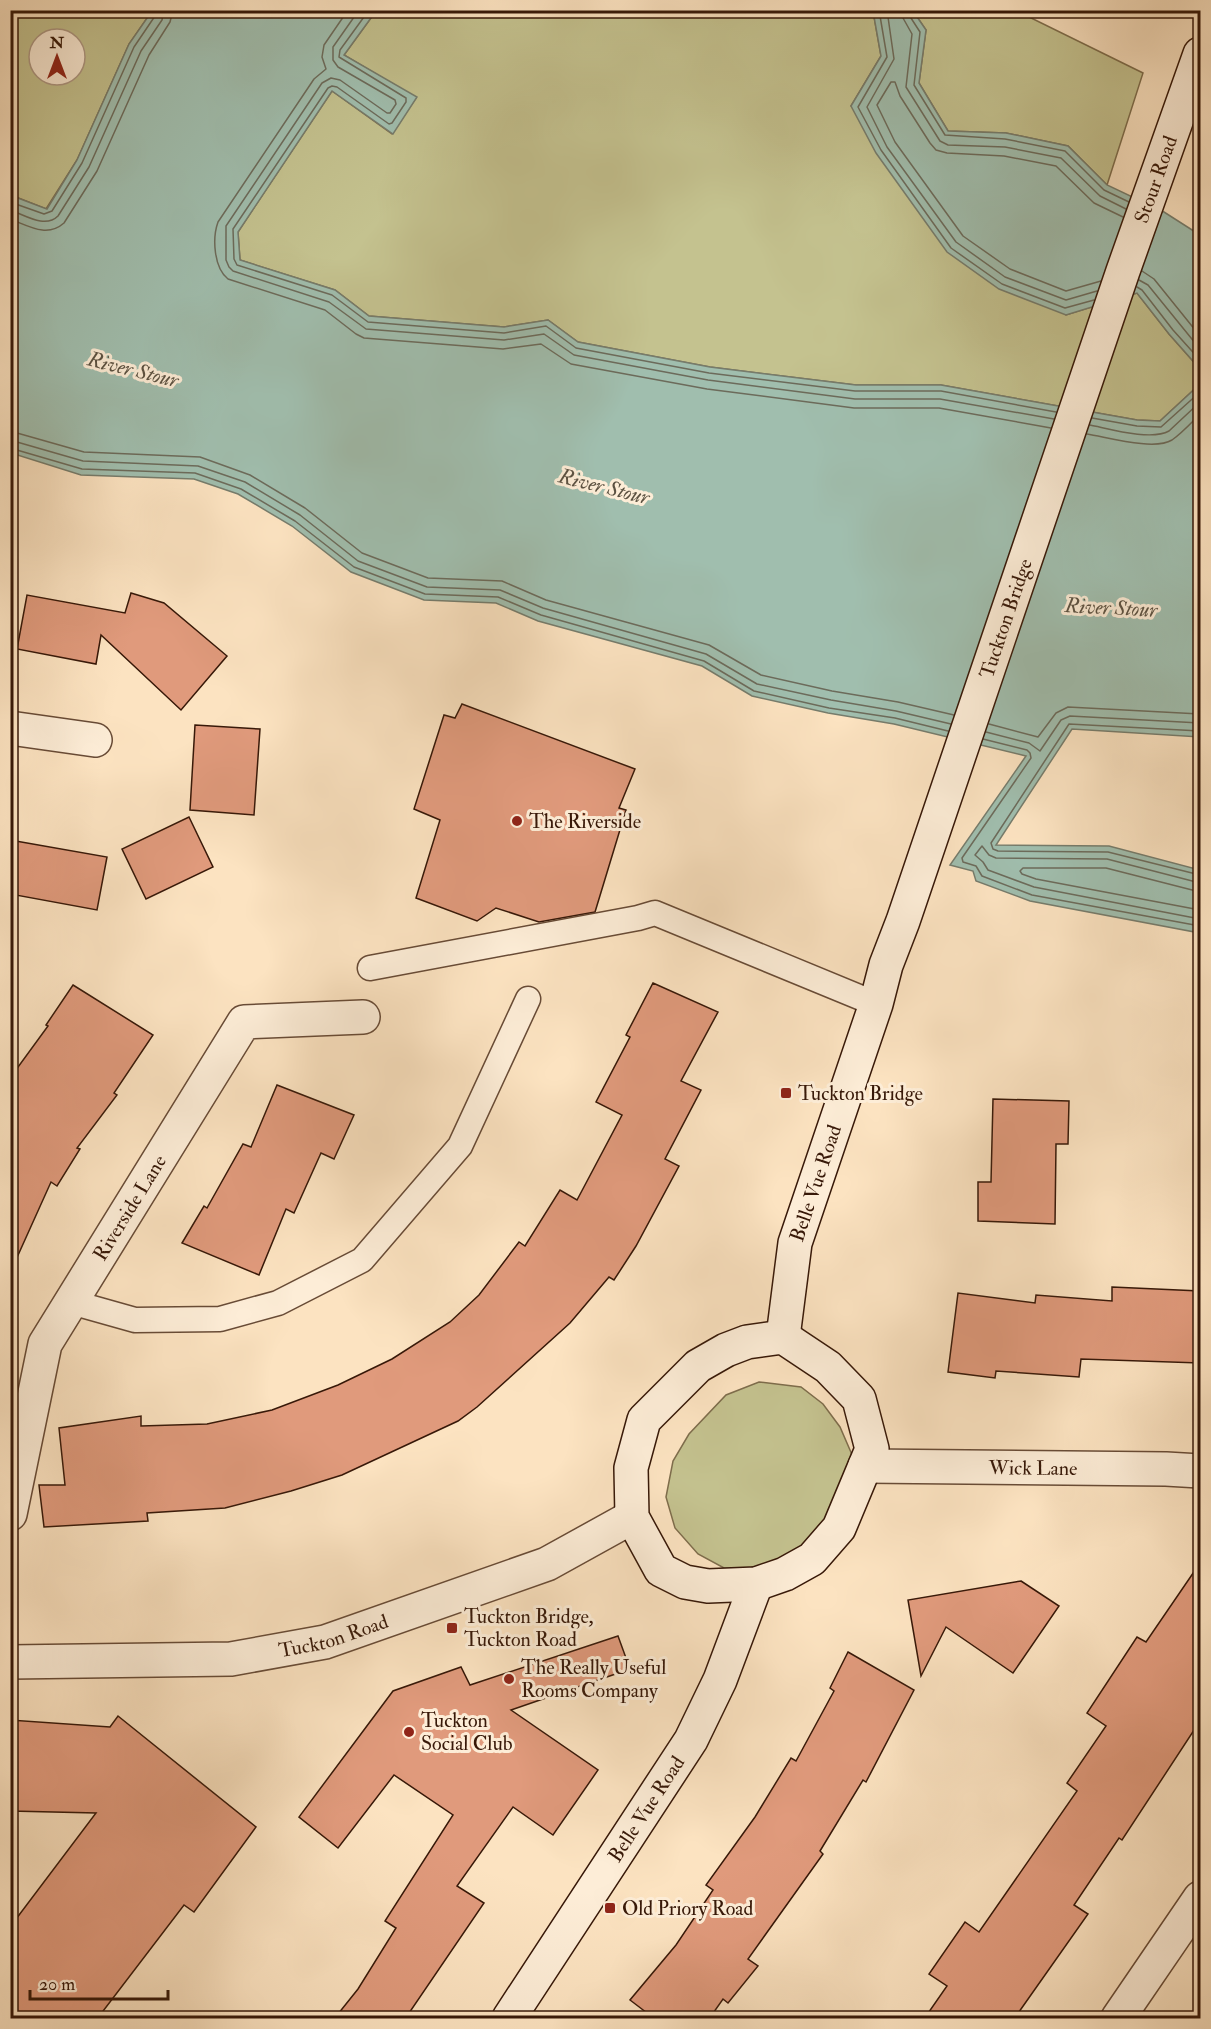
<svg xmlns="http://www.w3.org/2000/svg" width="1211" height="2029" font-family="'IM FELL Double Pica',serif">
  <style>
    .green { fill: #c4c28f; stroke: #7e6d4c; stroke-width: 1.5; fill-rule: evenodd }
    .water { fill: #a0beae; stroke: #767c6c; stroke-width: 1.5 }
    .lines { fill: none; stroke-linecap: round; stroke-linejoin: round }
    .shore { stroke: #6c6b5b; stroke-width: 1.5 }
    .building { fill: #e09a7c; stroke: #371808; stroke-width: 1.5 }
    .service-casing { stroke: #684b36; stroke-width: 27 }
    .minor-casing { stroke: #684b36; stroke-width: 36 }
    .tertiary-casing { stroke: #684b36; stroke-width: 36 }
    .secondary-casing { stroke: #371808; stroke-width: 36 }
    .service { stroke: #fdedd7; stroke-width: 24 }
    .minor { stroke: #fdedd7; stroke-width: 33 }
    .tertiary { stroke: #fdedd7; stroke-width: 33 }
    .secondary { stroke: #fdedd7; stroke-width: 33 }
    .poi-dot { fill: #8f2418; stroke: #fdedd7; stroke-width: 2 }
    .labels { text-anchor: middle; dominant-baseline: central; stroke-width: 6; stroke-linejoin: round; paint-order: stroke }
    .street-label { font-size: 20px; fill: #371808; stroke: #fdedd7 }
    .poi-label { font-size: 20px; fill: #371808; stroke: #fdedd7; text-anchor: start }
    .water-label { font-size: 21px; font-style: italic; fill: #5c5242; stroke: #fdedd7 }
  </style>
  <rect width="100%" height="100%" fill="#fce3c1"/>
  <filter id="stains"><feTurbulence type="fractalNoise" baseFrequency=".00333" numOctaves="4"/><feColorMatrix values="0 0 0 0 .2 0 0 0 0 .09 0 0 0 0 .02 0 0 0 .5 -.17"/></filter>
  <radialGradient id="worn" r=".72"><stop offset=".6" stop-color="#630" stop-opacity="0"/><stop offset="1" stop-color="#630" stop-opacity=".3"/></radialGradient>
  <g class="green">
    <path d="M10 11H152L129 44 77 160 46 209 11 195ZM39 39H75V75H39Z"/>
    <polygon points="376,11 873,11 881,56 851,106 1066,315 1137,293 1169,334 1200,369 1200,384 1160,421 1137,420 941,385 856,385 710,367 578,342 548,320 504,327 369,316 335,290 240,260 238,232 332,91 392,134 416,98 344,55"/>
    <polygon points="913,11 1017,11 1143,73 1107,185 1068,146 1006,133 948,131 919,83 926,30"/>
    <polygon points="759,1382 801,1387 823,1404 840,1427 853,1457 842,1496 818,1532 791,1559 754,1569 724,1568 698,1554 675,1528 666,1497 673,1461 689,1434 726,1395"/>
  </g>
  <g class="water">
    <polygon points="152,11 376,11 344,55 417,97 393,134 332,91 238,232 240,260 335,290 369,316 504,327 548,320 578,342 710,367 856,385 941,385 1137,420 1160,421 1200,384 1200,737 1072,729 996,845 1109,846 1200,870 1200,933 1030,901 976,881 973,871 950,865 1026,756 894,724 828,713 752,696 702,666 538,621 496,603 424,600 351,572 292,526 238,494 194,479 81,475 11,453 10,195 47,209 77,160 129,44"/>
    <polygon points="873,11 913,11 926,30 919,83 948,131 1006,133 1068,146 1107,185 1164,212 1200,235 1200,369 1169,334 1137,293 1066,315 999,289 947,252 876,153 851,106 881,56"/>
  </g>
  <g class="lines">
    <g class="shore">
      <path d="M348 10 324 45 322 57 326 69 314 79 218 222C212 239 214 268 228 279L325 310 356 334 364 338 503 349 541 344 571 364 707 389 854 408H939L1051 428"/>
      <polyline points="359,10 333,47 333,60 338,67 395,100 396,104 390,113 387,113 340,80 331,78 322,83 226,226 226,260 229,267 233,271 329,302 366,329 504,340 544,334 574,355 708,380 855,399 940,399 1054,419"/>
      <polyline points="369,10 340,50 339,57 406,98 406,102 392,123 389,124 337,87 332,86 328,88 233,229 234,259 237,265 332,295 368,322 504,333 546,326 576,348 709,373 855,391 941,391 1056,412"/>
      <polyline points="879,10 887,57 858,107 881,150 951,248 1002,284 1065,308 1094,300"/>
      <polyline points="887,10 894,59 867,107 887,147 956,242 1005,277 1066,300 1097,291"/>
      <polyline points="901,10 903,18 912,34 906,87 940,141 948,145 1005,147 1061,158 1100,196 1126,209"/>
      <polyline points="909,10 909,15 920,32 914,85 945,135 1005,139 1065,151 1104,190 1129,202"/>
      <polyline points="10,202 44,214 52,211 82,163 134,47 155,16 156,10"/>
      <path d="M10 210C25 215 45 229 58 216L89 167 141 51 162 20 164 10"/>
      <path d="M10 219C29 226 47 238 64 223L97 171 149 55 170 22 173 10"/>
      <polyline points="1142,271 1154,279 1200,336"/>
      <polyline points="1139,280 1148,285 1200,349"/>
      <polyline points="1101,281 1066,291 1010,269 963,236 895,142 877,105 891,82 895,82 900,96 930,143 936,150 947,153 1004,156 1056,166 1094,203 1123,217"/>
      <polyline points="1137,287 1142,290 1173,330 1200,360"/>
      <polyline points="1092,418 1137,426 1161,427 1200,392"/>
      <path d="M1090 425C1110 429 1151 441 1169 431L1200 402"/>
      <polyline points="10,431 84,452 200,457 250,475 305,508 362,553 428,578 502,581 546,600 709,645 761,675 832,691 898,702 954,715"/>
      <path d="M1087 434C1107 437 1154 451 1172 440 1182 433 1191 423 1200 414"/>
      <polyline points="10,440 83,461 198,466 245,482 300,515 358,561 427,587 500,590 543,608 706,654 757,684 831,700 896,711 951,724"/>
      <polyline points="10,448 82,469 195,473 241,489 295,521 354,567 425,594 498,597 541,615 704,661 754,691 829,708 895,718 948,731"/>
      <polyline points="989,724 1038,737 1056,713 1068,707 1200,714"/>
      <polyline points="1200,731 1069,724 991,843 993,849 998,851 1108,852 1200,875"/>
      <polyline points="986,732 1029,743 1040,751 1061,720 1070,716 1200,723"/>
      <polyline points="983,739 1027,750 1030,753 1031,758 962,858 963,862 976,866 982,876 1032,895 1200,926"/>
      <polyline points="1200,883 1107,859 996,858 989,855 982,846 975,855 983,862 988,870 1034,887 1200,919"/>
      <polyline points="1200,892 1106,868 1023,868 1020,871 1022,874 1036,879 1200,910"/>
    </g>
  </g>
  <g class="building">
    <polygon points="131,593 164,603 227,656 181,710 101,635 96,664 17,649 27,595 125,613"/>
    <polygon points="462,704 635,769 619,808 626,810 595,912 539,922 496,908 477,921 416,898 440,820 414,809 444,715 455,718"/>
    <polygon points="195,725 260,729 254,815 190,810"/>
    <polygon points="189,817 213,867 146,899 122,849"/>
    <polygon points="10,840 107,857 97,910 10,894"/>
    <polygon points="653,983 718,1012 681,1081 701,1090 665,1159 679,1166 636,1246 614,1280 609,1277 570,1323 477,1407 458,1421 342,1475 291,1491 225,1508 147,1513 148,1521 44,1527 39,1485 65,1485 59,1428 141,1416 141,1426 207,1424 272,1410 338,1385 392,1359 450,1322 479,1295 519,1242 525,1246 560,1190 577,1200 622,1115 596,1102 630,1037 626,1035"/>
    <polygon points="73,985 153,1035 114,1093 117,1095 77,1148 80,1149 57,1186 51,1182 10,1273 10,1078 48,1026 46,1025"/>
    <polygon points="277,1085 354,1115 334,1159 321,1153 294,1213 286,1209 259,1275 182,1243 204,1206 207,1208 243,1144 251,1147"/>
    <polygon points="993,1099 1069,1101 1068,1144 1056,1144 1055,1224 978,1221 978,1182 991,1182"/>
    <polygon points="1112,1287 1200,1291 1200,1363 1081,1359 1079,1377 996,1371 995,1378 948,1372 958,1293 1035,1303 1036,1295 1112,1301"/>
    <polygon points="1200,1563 1200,1721 1122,1840 1119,1838 1074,1905 1088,1914 1014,2019 924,2019 947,1986 929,1974 965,1922 979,1932 1077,1791 1067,1783 1106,1726 1087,1713 1137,1637 1146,1642"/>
    <polygon points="1021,1581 1059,1606 1013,1673 946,1627 921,1676 908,1600"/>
    <polygon points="618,1636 630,1669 511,1710 598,1770 553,1835 513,1807 457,1886 484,1903 405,2019 334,2019 358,1989 396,1928 385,1921 453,1815 394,1775 338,1848 299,1817 393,1691 461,1667 470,1685"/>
    <polygon points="848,1652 914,1690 866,1782 863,1780 820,1851 823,1854 748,1959 758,1966 728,2003 723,1999 709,2019 655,2019 630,2000 676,1945 713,1890 706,1885 755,1817 791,1758 796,1761 834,1691 830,1688"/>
    <polygon points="118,1716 256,1827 194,1912 184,1905 97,2019 10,2019 10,1927 96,1813 10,1811 10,1720 110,1727"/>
  </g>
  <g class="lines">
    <g class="service-casing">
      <g id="service">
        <polyline points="370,968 638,918 655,913 876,1004"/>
        <polyline points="71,1302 135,1320 220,1319 278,1303 362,1260 460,1146 528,999"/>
      </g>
    </g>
    <g class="minor-casing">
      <g id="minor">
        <polyline points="10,728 95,740"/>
        <path id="s1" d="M865 1466 1166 1469 1200 1471"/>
        <path id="s2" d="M10 1514 45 1344 244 1022 363 1017"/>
        <polyline points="1118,2018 1200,1898"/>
      </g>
    </g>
    <g class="tertiary-casing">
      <g id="tertiary">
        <path id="s3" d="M10 1662 231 1659 325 1642 547 1564 632 1517"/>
      </g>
    </g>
    <g class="secondary-casing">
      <g id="secondary">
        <path id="s4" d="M783 1337 795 1243 876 1004 886 965 903 921 1123 271 1200 54"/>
        <polygon points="783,1337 828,1367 859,1399 872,1449 839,1528 812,1559 785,1574 756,1584 708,1586 685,1582 661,1570 632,1517 631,1468 644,1420 698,1366 726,1350 747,1342"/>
        <path id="s5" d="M509 2018 691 1740 720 1680 756 1584"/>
      </g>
    </g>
    <use href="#service" class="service"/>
    <use href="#minor" class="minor"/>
    <use href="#tertiary" class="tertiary"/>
    <use href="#secondary" class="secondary"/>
  </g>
  <g class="poi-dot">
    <circle cx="517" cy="821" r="6"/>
    <rect x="780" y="1087" width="12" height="12" rx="3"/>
    <rect x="446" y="1622" width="12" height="12" rx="3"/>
    <circle cx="509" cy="1679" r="6"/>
    <circle cx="409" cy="1732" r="6"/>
    <rect x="604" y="1902" width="12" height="12" rx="3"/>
  </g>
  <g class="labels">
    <g class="street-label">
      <text stroke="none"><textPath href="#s4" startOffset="1218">Stour Road</textPath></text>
      <text stroke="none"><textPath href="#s4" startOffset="754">Tuckton Bridge</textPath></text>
      <text stroke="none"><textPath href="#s4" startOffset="158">Belle Vue Road</textPath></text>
      <text stroke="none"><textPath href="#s2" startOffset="334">Riverside Lane</textPath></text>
      <text stroke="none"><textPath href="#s1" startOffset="168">Wick Lane</textPath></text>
      <text stroke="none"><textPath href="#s3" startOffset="326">Tuckton Road</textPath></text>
      <text stroke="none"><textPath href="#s5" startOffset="250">Belle Vue Road</textPath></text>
    </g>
    <g class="poi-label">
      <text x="529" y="821">The Riverside</text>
      <text x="798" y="1093">Tuckton Bridge</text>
      <text x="464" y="1616">Tuckton Bridge,<tspan x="464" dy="23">Tuckton Road</tspan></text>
      <text x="521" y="1667">The Really Useful<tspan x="521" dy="23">Rooms Company</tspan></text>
      <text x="421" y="1720">Tuckton<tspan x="421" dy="23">Social Club</tspan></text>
      <text x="622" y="1908">Old Priory Road</text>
    </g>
    <g class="water-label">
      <text transform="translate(133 370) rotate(14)">River Stour</text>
      <text transform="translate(604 487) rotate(14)">River Stour</text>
      <text transform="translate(1111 608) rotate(3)">River Stour</text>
    </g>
  </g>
  <rect width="1211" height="2029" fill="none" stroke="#fce3c1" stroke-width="36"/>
  <rect x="12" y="12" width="1187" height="2005" fill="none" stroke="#371808" stroke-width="3"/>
  <rect x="18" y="18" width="1175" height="1993" fill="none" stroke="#371808" stroke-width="1.5"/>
  <g transform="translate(57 57)"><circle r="28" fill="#fdedd7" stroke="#ae9884" stroke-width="1.5"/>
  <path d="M0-4.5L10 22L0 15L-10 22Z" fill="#8f2418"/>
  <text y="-9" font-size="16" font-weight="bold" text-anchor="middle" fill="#371808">N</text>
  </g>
  <path d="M30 1990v9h138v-9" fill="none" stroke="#371808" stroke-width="3"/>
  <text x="39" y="1990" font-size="18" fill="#371808" stroke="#fdedd7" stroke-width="4.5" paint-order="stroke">20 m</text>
  <rect width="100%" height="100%" filter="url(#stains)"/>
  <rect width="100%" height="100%" fill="url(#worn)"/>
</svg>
